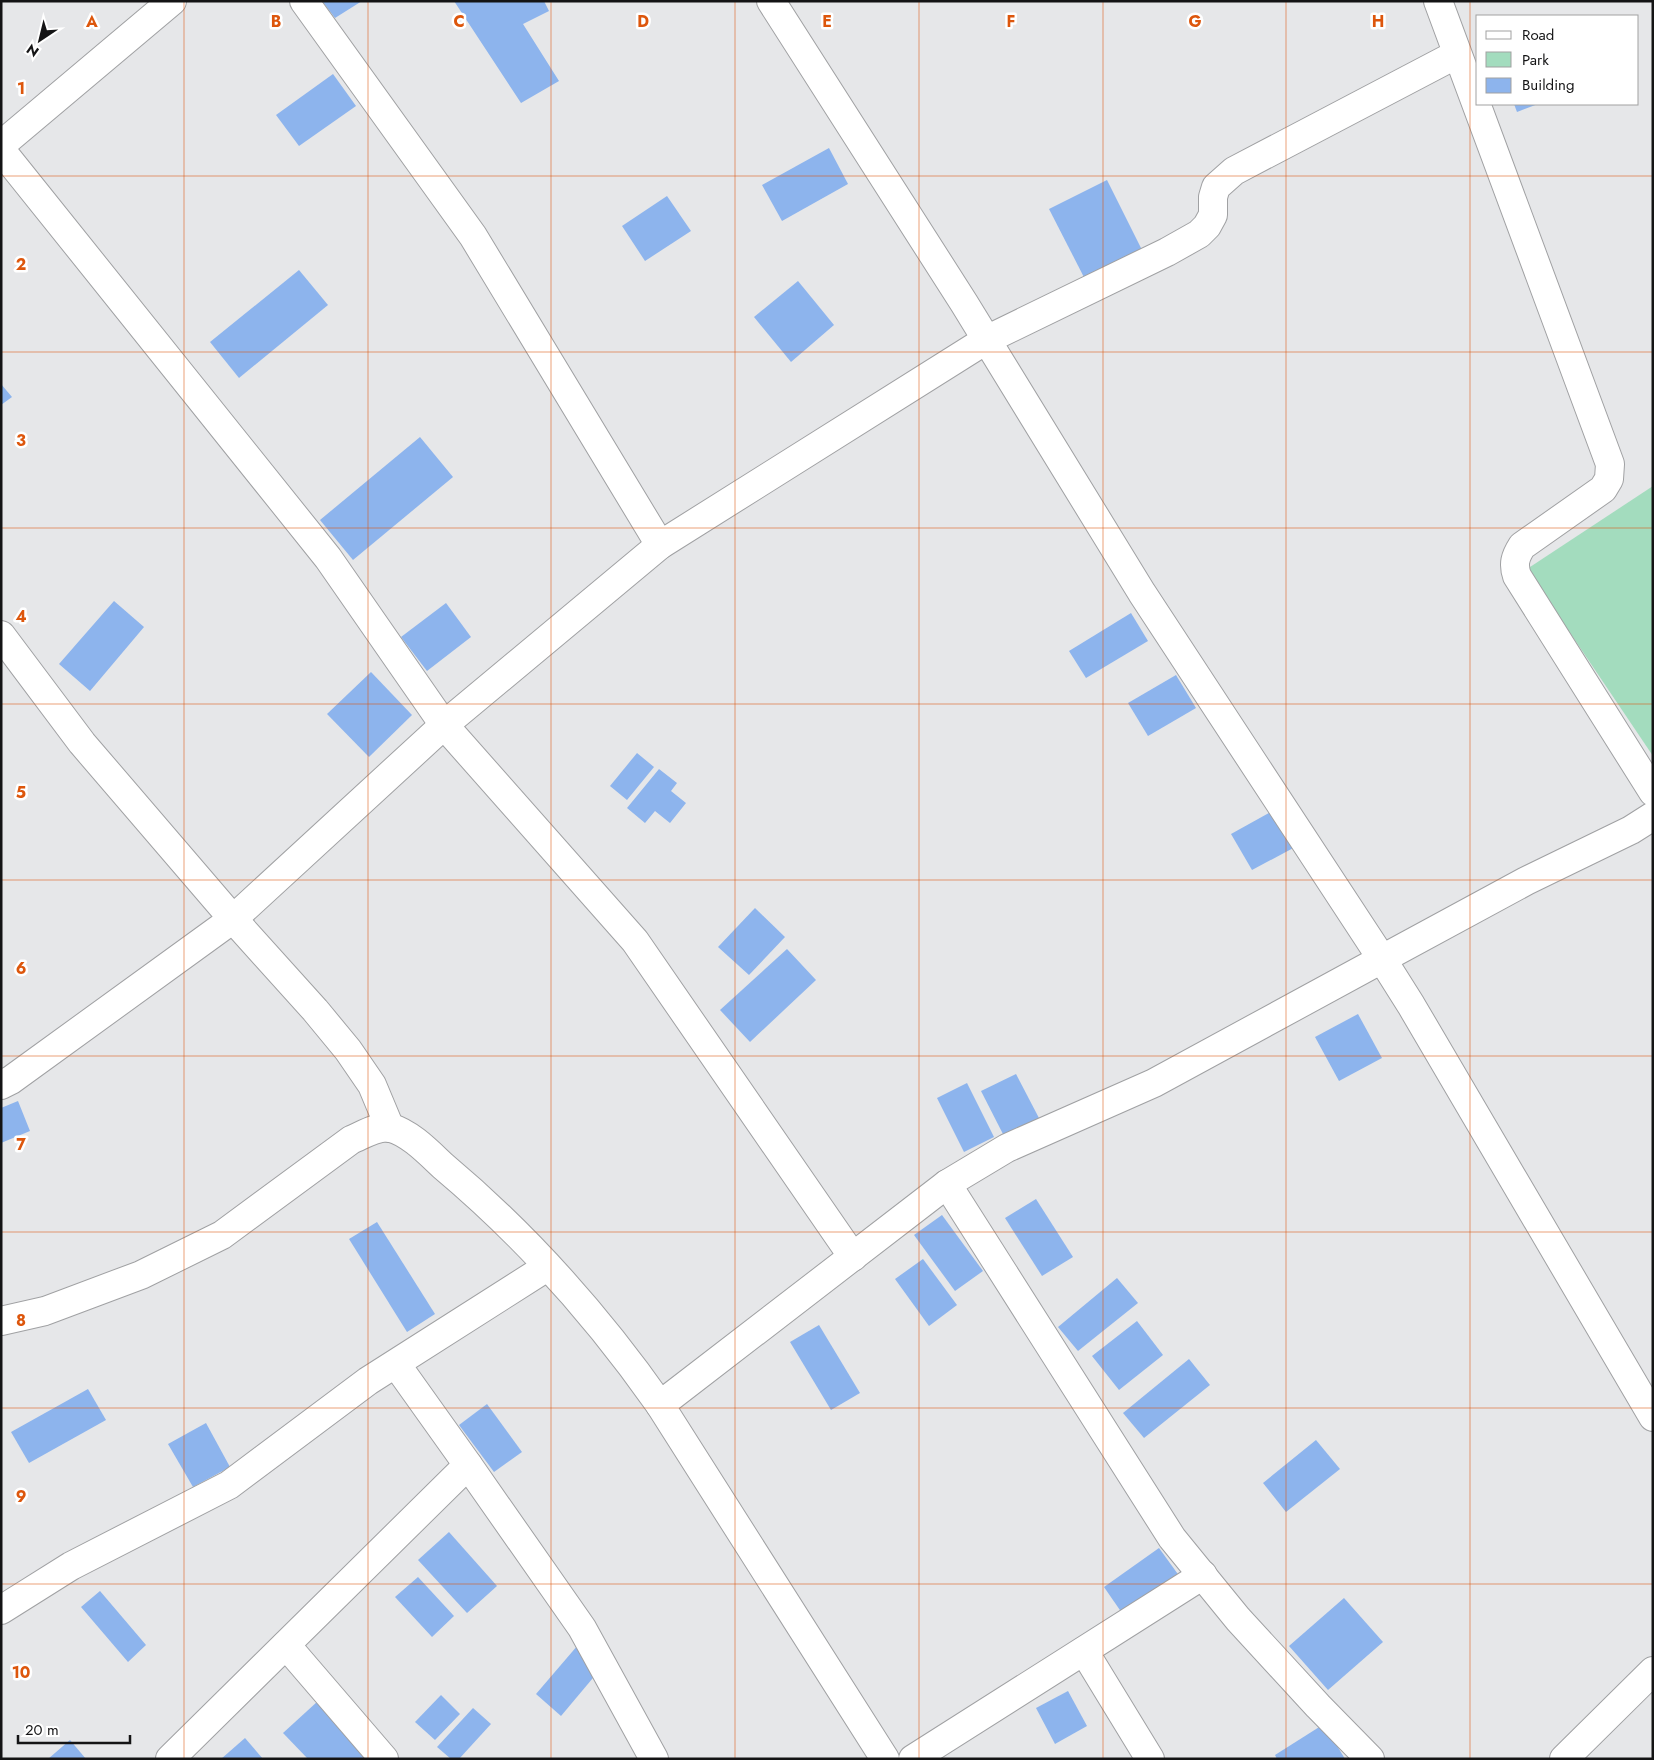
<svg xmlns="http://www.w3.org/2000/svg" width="1654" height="1760" font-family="Jost,sans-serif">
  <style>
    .green { fill: #a3dcbe }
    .building { fill: #8db4ed }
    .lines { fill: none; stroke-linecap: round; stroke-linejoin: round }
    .street-casing { stroke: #a0a1a3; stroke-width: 30 }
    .street { stroke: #fff; stroke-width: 28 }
    .grid { fill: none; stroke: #dd560c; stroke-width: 1; stroke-opacity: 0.55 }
    .grid-label { font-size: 16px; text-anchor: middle; font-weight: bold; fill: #dd560c; stroke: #fff; stroke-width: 5; stroke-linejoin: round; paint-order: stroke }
  </style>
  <rect width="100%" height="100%" fill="#e6e7e9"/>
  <polygon class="green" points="1653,486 1653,756 1527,569"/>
  <g class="building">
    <polygon points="322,1 362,1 335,18"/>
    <polygon points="454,1 544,1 549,11 523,24 559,81 521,103"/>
    <polygon points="333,74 356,106 299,146 276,115"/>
    <polygon points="1514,104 1538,104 1517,112"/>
    <polygon points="829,148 848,184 782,221 762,185"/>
    <polygon points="1107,180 1146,258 1089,287 1049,209"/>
    <polygon points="667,196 691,231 645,261 622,226"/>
    <polygon points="299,270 328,305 239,378 210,342"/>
    <polygon points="798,281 834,325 791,362 754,317"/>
    <polygon points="1,384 12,397 1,405"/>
    <polygon points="420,437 453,477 353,560 320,520"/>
    <polygon points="114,601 144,627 90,691 59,664"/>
    <polygon points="446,603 471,637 427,671 401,637"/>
    <polygon points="1131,613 1148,641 1086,678 1069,651"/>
    <polygon points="371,672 412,715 369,757 327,714"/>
    <polygon points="1176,675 1196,708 1148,736 1128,703"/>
    <polygon points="637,753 654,767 627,800 610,786"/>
    <polygon points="659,769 677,783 671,791 686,803 670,823 655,811 645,823 627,808"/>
    <polygon points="1276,809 1297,846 1252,870 1231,834"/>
    <polygon points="755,908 785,937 749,975 718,947"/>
    <polygon points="787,949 816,980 750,1042 720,1010"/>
    <polygon points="1358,1014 1382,1058 1339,1081 1315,1037"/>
    <polygon points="1016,1074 1040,1120 1005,1138 981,1091"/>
    <polygon points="967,1083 994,1137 964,1152 937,1098"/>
    <polygon points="18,1101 30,1131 1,1143 1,1108"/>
    <polygon points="1036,1199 1073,1257 1042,1276 1005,1218"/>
    <polygon points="942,1215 983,1271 955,1291 914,1235"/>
    <polygon points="377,1222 435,1314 407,1332 349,1239"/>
    <polygon points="923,1259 957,1305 929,1326 895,1279"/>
    <polygon points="1117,1278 1138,1303 1078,1351 1058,1327"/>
    <polygon points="1137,1321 1163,1355 1119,1390 1092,1356"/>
    <polygon points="819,1325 860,1393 831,1410 790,1342"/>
    <polygon points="1189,1359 1210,1385 1144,1438 1123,1413"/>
    <polygon points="88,1389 106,1420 29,1463 11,1432"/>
    <polygon points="487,1404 522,1452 494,1472 459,1425"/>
    <polygon points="206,1423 230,1467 193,1487 168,1444"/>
    <polygon points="1316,1440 1340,1469 1286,1512 1263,1483"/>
    <polygon points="449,1532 497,1586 467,1613 418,1560"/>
    <polygon points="1159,1548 1180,1577 1124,1616 1104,1587"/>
    <polygon points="418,1577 454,1616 432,1637 395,1597"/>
    <polygon points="100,1591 146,1645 128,1662 81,1607"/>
    <polygon points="1344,1598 1383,1642 1328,1690 1289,1646"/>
    <polygon points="578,1645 603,1666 561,1716 536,1694"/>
    <polygon points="1068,1691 1087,1726 1055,1744 1036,1708"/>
    <polygon points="441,1695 460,1714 435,1740 415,1722"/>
    <polygon points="318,1701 373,1759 308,1759 283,1733"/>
    <polygon points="473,1708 491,1724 459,1759 451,1759 437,1747"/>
    <polygon points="1324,1724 1345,1759 1277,1759 1275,1755"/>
    <polygon points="245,1738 263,1759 221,1759"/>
    <polygon points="70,1740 86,1759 48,1759"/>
  </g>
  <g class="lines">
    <g class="street-casing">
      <g id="street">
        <polyline points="304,1 473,236 660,545"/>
        <polyline points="771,1 964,303 1142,593 1382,959 1526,881 1631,830 1653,816"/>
        <path d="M1438 1 1610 464 1609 479 1603 489 1522 546C1515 557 1513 564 1517 576L1653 792"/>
        <polyline points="1,145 172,1"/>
        <polyline points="1,150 328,558 444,725 635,941 853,1257"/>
        <polyline points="1,635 82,743 233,919 315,1010 348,1050 372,1085 390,1128"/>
        <polyline points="1,1085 11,1080 233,919 444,725 660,545 986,340 1167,252 1199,234 1207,226 1213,215 1213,197 1216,187 1234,171 1457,54"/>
        <polyline points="947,1184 1172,1538 1238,1619 1318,1706 1370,1759"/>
        <path d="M1 1321 45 1311 141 1275 222 1235 351 1140C363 1135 378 1125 391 1128 410 1133 429 1153 443 1166 524 1234 599 1318 660 1405L947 1184 1007 1148 1154 1083 1382 959 1411 1005 1653 1417"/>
        <polyline points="396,1364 468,1465 582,1628 654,1759"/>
        <polyline points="660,1405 885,1759"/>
        <polyline points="1,1610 71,1566 229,1485 368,1381 547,1267"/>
        <polyline points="286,1645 384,1759"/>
        <polyline points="1084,1651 1150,1759"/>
        <polyline points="170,1759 468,1465"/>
        <polyline points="913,1759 1203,1575"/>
        <polyline points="1564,1759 1653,1671"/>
      </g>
    </g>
    <use href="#street" class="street"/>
  </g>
  <path class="grid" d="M184 1V1759M368 1V1759M551 1V1759M735 1V1759M919 1V1759M1103 1V1759M1286 1V1759M1470 1V1759M1 176H1653M1 352H1653M1 528H1653M1 704H1653M1 880H1653M1 1056H1653M1 1232H1653M1 1408H1653M1 1584H1653"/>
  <g class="grid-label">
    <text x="92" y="27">A</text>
    <text x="276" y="27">B</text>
    <text x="459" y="27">C</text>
    <text x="643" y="27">D</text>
    <text x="827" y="27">E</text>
    <text x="1011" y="27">F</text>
    <text x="1195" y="27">G</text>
    <text x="1378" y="27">H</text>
    <text x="21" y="94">1</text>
    <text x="21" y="270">2</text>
    <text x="21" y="446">3</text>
    <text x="21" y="622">4</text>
    <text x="21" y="798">5</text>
    <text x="21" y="974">6</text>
    <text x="21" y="1150">7</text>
    <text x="21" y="1326">8</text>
    <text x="21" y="1502">9</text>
    <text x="21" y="1678">10</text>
  </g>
  <rect width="1654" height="1760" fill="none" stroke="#141415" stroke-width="5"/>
  <rect x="1476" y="15" width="162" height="90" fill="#ffffff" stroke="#a1a1a1"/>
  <rect x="1486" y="31" width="25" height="8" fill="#ffffff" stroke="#a1a1a1"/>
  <text x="1522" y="40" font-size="15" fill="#141415">Road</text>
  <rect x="1486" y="52" width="25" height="15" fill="#a3dcbe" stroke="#a1a1a1"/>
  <text x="1522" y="65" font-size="15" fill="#141415">Park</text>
  <rect x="1486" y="78" width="25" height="15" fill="#8db4ed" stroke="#a1a1a1"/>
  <text x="1522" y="90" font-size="15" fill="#141415">Building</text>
  <g transform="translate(40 40) rotate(215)" stroke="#ffffff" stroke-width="4" paint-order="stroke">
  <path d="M0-4L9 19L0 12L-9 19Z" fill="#141415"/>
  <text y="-8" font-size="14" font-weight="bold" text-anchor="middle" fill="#141415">N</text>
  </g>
  <path d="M18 1735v8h112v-8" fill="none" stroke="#141415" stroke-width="2.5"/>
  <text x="25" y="1735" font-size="15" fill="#141415" stroke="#ffffff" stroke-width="4" paint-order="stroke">20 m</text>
</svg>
